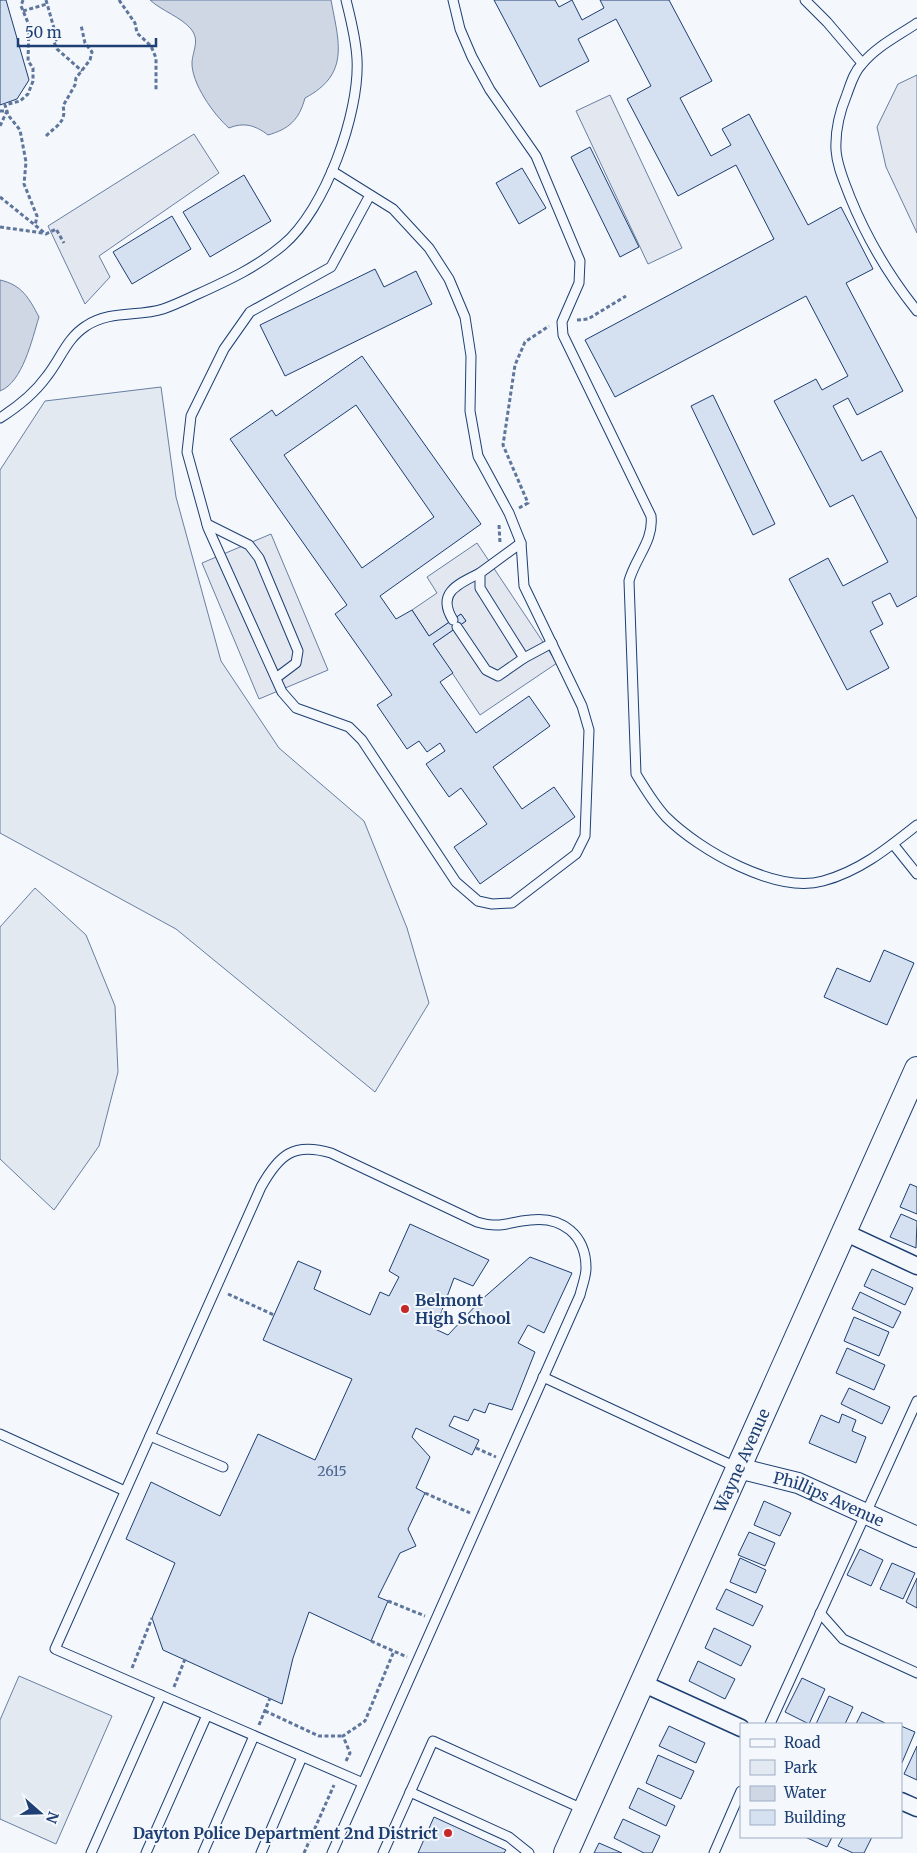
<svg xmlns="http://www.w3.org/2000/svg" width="917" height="1853" font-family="Merriweather,serif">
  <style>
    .green { fill: #e3e9f0; stroke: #687fa3 }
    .parking { fill: #e3e8f0; stroke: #687fa3 }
    .water { fill: #cfd7e4; stroke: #687fa3 }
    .building { fill: #d5e0f0; stroke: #1d3f73; fill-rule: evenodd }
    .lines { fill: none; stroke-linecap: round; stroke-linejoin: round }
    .service-casing { stroke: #1d3f73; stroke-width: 11 }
    .minor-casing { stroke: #1d3f73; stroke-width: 19 }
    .tertiary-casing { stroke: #1d3f73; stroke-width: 22 }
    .secondary-casing { stroke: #1d3f73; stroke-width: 26 }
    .path { stroke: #5e769c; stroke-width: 3; stroke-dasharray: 4 2.5; stroke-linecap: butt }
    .service { stroke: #f4f7fb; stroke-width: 9 }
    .minor { stroke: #f4f7fb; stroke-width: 16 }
    .tertiary { stroke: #f4f7fb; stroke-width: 20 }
    .secondary { stroke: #f4f7fb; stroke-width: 24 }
    .poi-dot { fill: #c62828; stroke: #f4f7fb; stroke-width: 2 }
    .labels { text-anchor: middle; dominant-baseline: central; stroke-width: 4; stroke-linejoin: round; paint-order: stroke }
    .number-label { font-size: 14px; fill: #4b6792 }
    .poi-label { font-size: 16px; font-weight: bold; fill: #1d3f73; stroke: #f4f7fb; text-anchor: start }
    .street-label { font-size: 16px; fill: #1d3f73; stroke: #f4f7fb }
  </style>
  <rect width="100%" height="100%" fill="#f4f7fb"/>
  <g class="green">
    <polygon points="161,387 176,497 221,661 279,748 364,821 407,928 429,1003 375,1092 176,929 0,833 0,470 45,401"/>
    <polygon points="35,888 86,935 115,1006 118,1072 99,1146 54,1210 0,1159 0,927"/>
    <polygon points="19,1676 112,1716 56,1844 0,1819 0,1720"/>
  </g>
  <g class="parking">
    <polygon points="917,75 917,233 886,167 877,127 898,84"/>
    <polygon points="610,95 682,248 648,264 576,111"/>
    <polygon points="194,134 219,173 99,256 110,277 85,304 48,226"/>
    <polygon points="271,534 328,670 259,699 202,563"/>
    <polygon points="477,543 557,663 480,715 433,644 466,621 461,614 429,636 412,610 437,593 427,577"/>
  </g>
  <g class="water">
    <path d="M150 0H331C339 43 350 74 305 98 299 120 289 129 268 135 255 125 244 122 229 128 214 115 191 83 192 62 193 50 200 40 191 29 181 17 162 11 150 0Z"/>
    <path d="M0 280C22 285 29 298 39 317 32 339 23 382 0 391Z"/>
  </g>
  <g class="building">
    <polygon points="0,0 6,0 29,80 17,99 0,105"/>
    <polygon points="494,0 555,0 559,7 572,0 582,20 604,8 600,0 669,0 712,81 680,98 711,156 731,145 722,129 749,114 808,225 841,207 873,269 846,283 903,391 857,415 848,398 833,406 862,461 881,451 917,519 917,596 897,607 890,593 872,602 883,624 870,631 889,668 847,690 789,579 828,558 843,586 888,562 853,495 830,507 774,401 816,379 822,390 848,376 806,296 615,397 585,340 774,239 736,165 678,196 627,99 651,86 616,19 578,39 589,61 540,87"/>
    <polygon points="590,147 639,247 620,257 571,157"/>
    <polygon points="522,168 546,208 519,224 496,183"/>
    <polygon points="244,175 271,221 210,257 183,212"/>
    <polygon points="172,216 191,249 132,284 113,252"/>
    <polygon points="375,269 384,287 416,271 432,304 285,376 260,325"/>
    <path d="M362 356 481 524 380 596 396 619 412 610 429 636 461 614 466 621 433 644 453 673 440 682 476 733 529 696 550 726 493 767 522 809 554 787 575 817 480 884 454 847 487 824 461 788 449 797 426 764 445 751 440 743 427 752 419 741 407 749 377 705 392 695 335 614 347 605 230 439 272 410 276 416ZM356 405 434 517 362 568 284 455Z"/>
    <polygon points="713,395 775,524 753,535 691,406"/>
    <polygon points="884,950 914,963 887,1025 824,997 837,968 870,982"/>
    <polygon points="910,1184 917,1187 917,1214 900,1207"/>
    <polygon points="901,1214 917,1221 916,1248 890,1237"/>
    <polygon points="410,1224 489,1260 473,1286 454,1278 435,1329 448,1335 480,1301 530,1257 572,1273 544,1333 528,1325 518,1343 535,1352 512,1410 489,1403 485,1413 474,1409 468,1421 454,1416 449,1426 479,1440 472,1455 416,1428 412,1437 430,1457 416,1488 425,1493 408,1529 416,1546 400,1553 378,1597 388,1601 371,1641 309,1612 293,1658 282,1704 163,1650 152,1618 175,1563 126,1539 151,1482 220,1516 258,1434 315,1460 352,1379 263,1340 298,1261 321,1271 314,1289 370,1315 380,1292 389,1296 399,1277 389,1271"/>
    <polygon points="872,1269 913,1288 905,1305 864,1286"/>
    <polygon points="860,1292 901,1312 893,1328 852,1309"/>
    <polygon points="854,1317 889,1332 879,1356 844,1341"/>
    <polygon points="847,1348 885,1365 874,1390 836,1373"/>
    <polygon points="849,1388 890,1407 882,1424 841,1404"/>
    <polygon points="842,1414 856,1420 852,1431 866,1437 856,1463 809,1443 821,1415 839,1423"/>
    <polygon points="764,1501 791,1513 780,1536 754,1525"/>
    <polygon points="749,1532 775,1543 765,1566 738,1555"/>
    <polygon points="860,1549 883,1560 871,1586 847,1575"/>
    <polygon points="740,1558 766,1570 756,1593 730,1582"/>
    <polygon points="892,1563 915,1573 903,1599 880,1589"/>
    <polygon points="917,1578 917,1608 906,1602"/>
    <polygon points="726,1589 763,1606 753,1626 716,1609"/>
    <polygon points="714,1628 751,1646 741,1666 705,1648"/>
    <polygon points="698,1661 735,1679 725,1699 689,1681"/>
    <polygon points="802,1678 825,1689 809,1724 785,1712"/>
    <polygon points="829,1696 853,1707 845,1724 816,1724"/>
    <polygon points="862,1712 885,1723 885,1724 856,1724"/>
    <polygon points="669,1726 705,1743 696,1763 659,1746"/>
    <polygon points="901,1726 915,1732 901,1765"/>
    <polygon points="917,1746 917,1780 904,1774"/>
    <polygon points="658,1755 694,1771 681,1799 646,1783"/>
    <polygon points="638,1788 675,1806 666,1826 629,1808"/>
    <polygon points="434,1817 506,1850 504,1853 418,1853"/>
    <polygon points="623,1819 660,1836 652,1853 644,1853 614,1838"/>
    <polygon points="805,1837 832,1837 827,1847"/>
    <polygon points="843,1837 872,1837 864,1853 853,1853 838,1846"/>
    <polygon points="599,1843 622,1853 594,1853"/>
  </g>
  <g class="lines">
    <g class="service-casing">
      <g id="service">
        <path d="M453 0 460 29 472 57 490 90 536 156 580 261 579 283 562 322 563 335 651 516C654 541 635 558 629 581L636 774C645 789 654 804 666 817 699 850 776 894 823 881 860 871 888 848 917 825"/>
        <polyline points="805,0 827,22 862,63"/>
        <path d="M917 23C898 36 877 46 862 64 854 72 851 83 847 94 840 111 835 131 836 150 837 166 844 181 850 197 867 239 889 276 917 311"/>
        <polyline points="332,171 393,209 429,248 449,279 465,317 471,356 470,411 478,456 509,513 521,543 524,586 582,706 589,730 585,836 576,854 512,903 492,904 478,901 456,882 362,740 349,727 296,708 282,692 208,528 187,452 191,416 224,349 250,312 331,267 370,195"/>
        <path d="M0 418C19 406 34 394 47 376 61 358 67 338 86 326 110 310 138 317 163 309 175 305 187 299 198 294 229 280 257 267 283 245 325 210 360 113 357 59 356 39 351 20 346 0"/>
        <polyline points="207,524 249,545 259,558 298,651 296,663 276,678"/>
        <polyline points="521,543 480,573 480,588 524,658 552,643"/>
        <path d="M453 620C436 593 458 584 480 573"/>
        <polyline points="457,627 486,670 498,676 524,658"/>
        <polyline points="893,844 917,874"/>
        <polyline points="543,1377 738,1468"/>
        <polyline points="0,1434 125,1491"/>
        <polyline points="150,1436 223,1467"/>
        <polyline points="820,1613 843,1639 917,1673"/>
        <polyline points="770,1724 917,1401"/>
        <polyline points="410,1792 509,1837 529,1853"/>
        <polyline points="91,1853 161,1695"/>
        <polyline points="146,1853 207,1715"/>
        <polyline points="203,1853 254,1736"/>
        <polyline points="261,1853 302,1757"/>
        <path d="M332 1853 580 1295C582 1286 586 1277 586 1268 586 1235 562 1216 530 1220 507 1222 502 1229 477 1222L331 1153C293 1142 279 1155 261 1187L55 1649 363 1783"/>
        <polyline points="383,1853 433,1741 585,1810"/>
        <polyline points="714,1853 741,1791"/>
      </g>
    </g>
    <g class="minor-casing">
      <g id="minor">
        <polyline points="844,1232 917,1266"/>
        <polyline points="642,1683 741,1728"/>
        <polyline points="901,1801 917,1808"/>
      </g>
    </g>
    <g class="tertiary-casing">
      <g id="tertiary">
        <path id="s1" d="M738 1468 798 1483 917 1537"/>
      </g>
    </g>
    <g class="secondary-casing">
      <g id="secondary">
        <path id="s2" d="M566 1853 917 1069"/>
      </g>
    </g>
    <g class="path">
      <polyline points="23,0 21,6 29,25 28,61 33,68 33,81 28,94 20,101 5,105 8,115 20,130 26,162 24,184 37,216 35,226"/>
      <polyline points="46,0 57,39 54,42 57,49 82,71"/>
      <polyline points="119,0 135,23 137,33 151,46 156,58 156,91"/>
      <polyline points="23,11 47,4"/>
      <polyline points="0,111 7,111 0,126"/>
      <path d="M46 136C56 126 67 122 63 106L75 85 76 78 90 60 92 52 85 43 81 25"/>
      <polyline points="0,197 46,234 56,229 64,243"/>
      <polyline points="0,227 43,233"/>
      <polyline points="577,320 588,319 626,296"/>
      <polyline points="519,508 528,503 503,445 515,365 525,342 549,326"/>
      <polyline points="499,525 500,543"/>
      <polyline points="228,1294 274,1315"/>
      <polyline points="476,1448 496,1457"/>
      <polyline points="425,1493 470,1513"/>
      <polyline points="388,1601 425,1616"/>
      <polyline points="371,1641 407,1657"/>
      <polyline points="132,1668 152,1618"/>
      <polyline points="174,1687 185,1659"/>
      <polyline points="265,1711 319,1736 343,1736"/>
      <polyline points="259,1725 270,1698"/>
      <polyline points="346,1761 350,1753 343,1736 365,1721 394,1651"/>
      <polyline points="304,1853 334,1785"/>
    </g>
    <use href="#service" class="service"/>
    <use href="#minor" class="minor"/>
    <use href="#tertiary" class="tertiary"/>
    <use href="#secondary" class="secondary"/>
  </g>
  <g class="poi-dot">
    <circle cx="405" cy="1309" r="5"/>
    <circle cx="448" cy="1833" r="5"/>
  </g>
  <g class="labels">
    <g class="number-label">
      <text x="332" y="1471">2615</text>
    </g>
    <g class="poi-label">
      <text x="415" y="1300">Belmont<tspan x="415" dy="18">High School</tspan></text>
      <text x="438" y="1833" text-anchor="end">Dayton Police Department 2nd District</text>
    </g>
    <g class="street-label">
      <text stroke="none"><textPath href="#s2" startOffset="430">Wayne Avenue</textPath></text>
      <text stroke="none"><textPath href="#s1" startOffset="96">Phillips Avenue</textPath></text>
    </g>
  </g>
  <rect x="740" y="1723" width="162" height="115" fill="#f4f7fb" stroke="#9eadc5"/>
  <rect x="750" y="1739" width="25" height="8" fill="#f4f7fb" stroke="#9eadc5"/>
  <text x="784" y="1748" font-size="15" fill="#1d3f73">Road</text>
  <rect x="750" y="1760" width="25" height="15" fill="#e3e9f0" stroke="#9eadc5"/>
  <text x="784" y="1773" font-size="15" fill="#1d3f73">Park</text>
  <rect x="750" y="1786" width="25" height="15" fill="#cfd7e4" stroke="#9eadc5"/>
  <text x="784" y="1798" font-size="15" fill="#1d3f73">Water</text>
  <rect x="750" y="1810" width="25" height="15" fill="#d5e0f0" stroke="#9eadc5"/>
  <text x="784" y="1823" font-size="15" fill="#1d3f73">Building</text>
  <g transform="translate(40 1813) rotate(110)" stroke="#f4f7fb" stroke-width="4" paint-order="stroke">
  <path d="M0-4L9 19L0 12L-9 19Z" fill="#1d3f73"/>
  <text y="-8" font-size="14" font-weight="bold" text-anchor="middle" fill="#1d3f73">N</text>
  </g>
  <path d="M18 38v8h138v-8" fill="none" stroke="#1d3f73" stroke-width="2.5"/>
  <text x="25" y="38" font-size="15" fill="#1d3f73" stroke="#f4f7fb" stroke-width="4" paint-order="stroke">50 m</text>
</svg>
